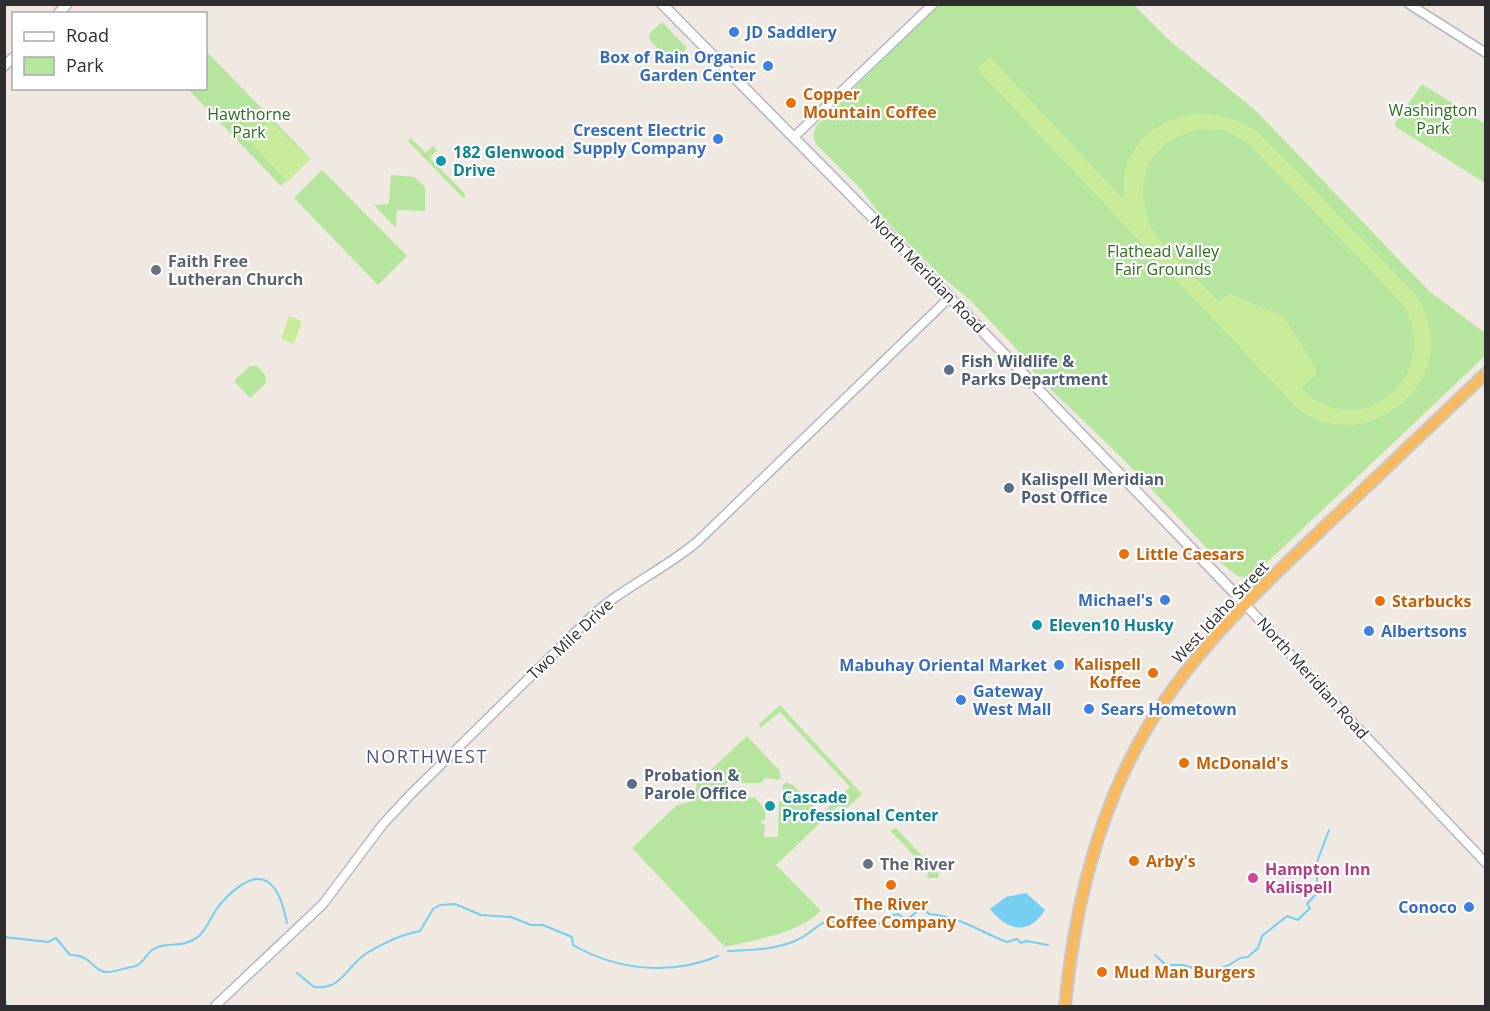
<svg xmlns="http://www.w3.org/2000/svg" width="1490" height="1011" font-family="'Open Sans',sans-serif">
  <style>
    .green { fill: #b6e59e }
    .pitch { fill: #c9ec9a; fill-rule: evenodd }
    .water { fill: #75cff0 }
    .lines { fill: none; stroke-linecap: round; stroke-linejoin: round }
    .stream { stroke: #75cff0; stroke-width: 2 }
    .tertiary-casing { stroke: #b4b7c1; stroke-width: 11 }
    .secondary-casing { stroke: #b4b7c1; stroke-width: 12 }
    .trunk-casing { stroke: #c9c9c9; stroke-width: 14 }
    .tertiary { stroke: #fff; stroke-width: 8 }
    .secondary { stroke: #fff; stroke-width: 9 }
    .trunk { stroke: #f8ba60; stroke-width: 10 }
    .shop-dot { fill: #3f7fe0; stroke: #fff; stroke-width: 2 }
    .food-dot { fill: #e8710a; stroke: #fff; stroke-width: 2 }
    .culture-dot { fill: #0f9aa8; stroke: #fff; stroke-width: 2 }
    .worship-dot { fill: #6b7280; stroke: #fff; stroke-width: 2 }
    .service-dot { fill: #5c6f8a; stroke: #fff; stroke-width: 2 }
    .hotel-dot { fill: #d1479c; stroke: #fff; stroke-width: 2 }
    .labels { text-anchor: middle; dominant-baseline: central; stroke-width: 4.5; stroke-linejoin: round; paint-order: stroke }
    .shop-label { font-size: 16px; font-weight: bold; fill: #366cbe; stroke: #fff; text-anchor: end }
    .food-label { font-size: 16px; font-weight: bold; fill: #c56008; stroke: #fff; text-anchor: start }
    .park-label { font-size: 16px; fill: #2c6e1b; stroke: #fff }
    .culture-label { font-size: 16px; font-weight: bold; fill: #0d838f; stroke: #fff; text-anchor: start }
    .worship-label { font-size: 16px; font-weight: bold; fill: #5b616d; stroke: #fff; text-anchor: start }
    .street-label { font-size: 16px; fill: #2e2e2e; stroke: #fff }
    .service-label { font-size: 16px; font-weight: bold; fill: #4e5e75; stroke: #fff; text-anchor: start }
    .hotel-label { font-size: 16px; font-weight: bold; fill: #b23c85; stroke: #fff; text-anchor: start }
    .neighbourhood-label { font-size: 18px; letter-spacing: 1.5px; fill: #4d5680; stroke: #fff }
  </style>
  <rect width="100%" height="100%" fill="#efe9e1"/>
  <g class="green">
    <polygon points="937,5 1134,5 1169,40 1255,110 1429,291 1485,333 1485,356 1256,573 1244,577 1237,576 1219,561 1124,460 1036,375 1014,346 970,300 940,275 883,218 860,188 816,144 813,135 816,126"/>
    <polygon points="662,22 686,47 684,54 676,62 670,61 649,39 649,34"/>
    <polygon points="208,53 310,158 281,186 188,89 206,88 206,55"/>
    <polygon points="1422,84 1485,124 1485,183 1396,127 1395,123"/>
    <polygon points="411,138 426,153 433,146 437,150 430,158 466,195 463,198 408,141"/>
    <polygon points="322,170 407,256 378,285 294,198"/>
    <polygon points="391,175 415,177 425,187 425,211 397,210 396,228 374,205 389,204"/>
    <polygon points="250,366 257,366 265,375 266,383 250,398 234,381"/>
    <path d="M780 705 862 794 847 808 838 806 776 865 821 911C796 934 758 939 725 947L632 848 677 805 689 802 694 796 697 783 747 736 779 770 781 778 779 780 765 778 761 783H726L725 796 739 797V800L754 797 765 809V820H761V823L765 824 764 837H778L779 803 783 798V785L786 782 793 785 821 814 850 787 780 712 760 728 759 724Z"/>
    <polygon points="896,828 939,874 938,878 927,878 928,871 890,830"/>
  </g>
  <g class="pitch">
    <path d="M990 57 1124 200C1125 187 1122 172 1129 159 1155 108 1216 102 1259 133L1415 294C1472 377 1366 461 1298 409L977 69ZM1202 129 1223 130 1248 143 1403 304C1445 380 1357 445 1302 389L1315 375 1316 369 1285 318 1233 294H1228L1219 302C1198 280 1174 259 1156 235 1148 225 1145 213 1144 201 1139 160 1163 136 1202 129Z"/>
    <polygon points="269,120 310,159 287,182 249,140"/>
    <polygon points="289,316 302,321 294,344 281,339"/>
  </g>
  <path class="water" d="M1026 893 1045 910C1028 936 1008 931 990 909L1006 897Z"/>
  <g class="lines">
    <g class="stream">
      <path d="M4 937 48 942 56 938 70 955C92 955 92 970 105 972 112 973 124 968 132 967 143 965 144 956 152 950 167 940 182 950 199 936 207 928 210 919 216 910 225 897 251 870 268 882 280 890 284 910 287 923"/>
      <path d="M728 951C751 950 775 950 797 940 810 935 819 921 832 920L840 928 851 929 869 920 880 924 885 917 898 914 907 920 922 907 929 914C959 916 980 932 1007 942L1017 939 1021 943 1026 941 1048 945"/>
      <polyline points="1155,955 1166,965 1183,965 1209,973 1229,965 1240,958 1248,957 1258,948 1262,936 1287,916 1298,920 1310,908 1307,904 1317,893 1317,872 1314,870 1329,830"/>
      <path d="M297 973 314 987C343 990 346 966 367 953 382 944 403 934 420 931L433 909 440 905 455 904 481 915 511 917 531 925H543L572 937 573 945C616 970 671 976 718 956"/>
      <polyline points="4,995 6,1006"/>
    </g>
    <g class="tertiary-casing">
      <g id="tertiary">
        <polyline points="1409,4 1486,53"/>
        <polyline points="794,137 933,4"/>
        <polyline points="1245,604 1337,706 1486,863"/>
        <path d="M215 1006 323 904 383 824 411 794 591 617C623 587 664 570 698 541L950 297"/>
      </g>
    </g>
    <g class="secondary-casing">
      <g id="secondary">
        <polyline points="662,4 881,226 1245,604"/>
        <polyline points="58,14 67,4"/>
        <polyline points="4,66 14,57"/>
      </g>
    </g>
    <g class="trunk-casing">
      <path id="trunk" d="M1065 1006C1074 910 1096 815 1146 730 1195 646 1268 581 1338 514 1388 467 1436 420 1486 373"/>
    </g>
    <use href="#tertiary" class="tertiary"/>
    <use href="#secondary" class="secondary"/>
    <use href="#trunk" class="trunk"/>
  </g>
  <g class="shop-dot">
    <circle cx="734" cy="32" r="6"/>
    <circle cx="768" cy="66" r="6"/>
    <circle cx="718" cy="139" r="6"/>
    <circle cx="1165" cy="600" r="6"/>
    <circle cx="1369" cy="631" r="6"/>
    <circle cx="1059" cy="665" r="6"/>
    <circle cx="961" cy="700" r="6"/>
    <circle cx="1089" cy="709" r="6"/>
    <circle cx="1469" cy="907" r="6"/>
  </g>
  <g class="food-dot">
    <circle cx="791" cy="103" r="6"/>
    <circle cx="1124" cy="554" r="6"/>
    <circle cx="1380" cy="601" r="6"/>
    <circle cx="1153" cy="673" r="6"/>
    <circle cx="1184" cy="763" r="6"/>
    <circle cx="1134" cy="861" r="6"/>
    <circle cx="891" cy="885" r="6"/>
    <circle cx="1102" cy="972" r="6"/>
  </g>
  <g class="culture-dot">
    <circle cx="441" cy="161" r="6"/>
    <circle cx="1037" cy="625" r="6"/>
    <circle cx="770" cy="806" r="6"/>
  </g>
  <g class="worship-dot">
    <circle cx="156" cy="270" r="6"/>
    <circle cx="868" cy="864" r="6"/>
  </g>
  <g class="service-dot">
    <circle cx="949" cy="370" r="6"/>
    <circle cx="1009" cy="488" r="6"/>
    <circle cx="632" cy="784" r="6"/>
  </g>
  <circle class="hotel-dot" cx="1253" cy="878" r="6"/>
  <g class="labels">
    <g class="shop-label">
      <text x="746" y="32" text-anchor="start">JD Saddlery</text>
      <text x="756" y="57">Box of Rain Organic<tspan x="756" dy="18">Garden Center</tspan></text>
      <text x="706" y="130">Crescent Electric<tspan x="706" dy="18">Supply Company</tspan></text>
      <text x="1153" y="600">Michael's</text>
      <text x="1381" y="631" text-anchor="start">Albertsons</text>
      <text x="1047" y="665">Mabuhay Oriental Market</text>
      <text x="973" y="691" text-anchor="start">Gateway<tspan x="973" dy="18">West Mall</tspan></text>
      <text x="1101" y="709" text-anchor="start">Sears Hometown</text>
      <text x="1457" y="907">Conoco</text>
    </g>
    <g class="food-label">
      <text x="803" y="94">Copper<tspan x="803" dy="18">Mountain Coffee</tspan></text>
      <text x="1136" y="554">Little Caesars</text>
      <text x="1392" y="601">Starbucks</text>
      <text x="1141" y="664" text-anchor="end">Kalispell<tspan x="1141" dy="18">Koffee</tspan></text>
      <text x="1196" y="763">McDonald's</text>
      <text x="1146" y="861">Arby's</text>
      <text x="891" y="904" text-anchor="middle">The River<tspan x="891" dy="18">Coffee Company</tspan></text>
      <text x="1114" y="972">Mud Man Burgers</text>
    </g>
    <g class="park-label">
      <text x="1433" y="110">Washington<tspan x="1433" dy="18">Park</tspan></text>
      <text x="249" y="114">Hawthorne<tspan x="249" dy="18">Park</tspan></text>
      <text x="1163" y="251">Flathead Valley<tspan x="1163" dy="18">Fair Grounds</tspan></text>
    </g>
    <g class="culture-label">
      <text x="453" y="152">182 Glenwood<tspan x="453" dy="18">Drive</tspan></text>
      <text x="1049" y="625">Eleven10 Husky</text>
      <text x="782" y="797">Cascade<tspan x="782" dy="18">Professional Center</tspan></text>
    </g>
    <g class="worship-label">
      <text x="168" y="261">Faith Free<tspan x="168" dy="18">Lutheran Church</tspan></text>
      <text x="880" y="864">The River</text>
    </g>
    <g class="street-label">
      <text transform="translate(928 274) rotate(46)">North Meridian Road</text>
      <text transform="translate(1220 612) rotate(-47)">West Idaho Street</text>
      <text transform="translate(570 639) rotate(-43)">Two Mile Drive</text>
      <text transform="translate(1313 678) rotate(48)">North Meridian Road</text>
    </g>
    <g class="service-label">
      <text x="961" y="361">Fish Wildlife &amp;<tspan x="961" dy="18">Parks Department</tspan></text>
      <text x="1021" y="479">Kalispell Meridian<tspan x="1021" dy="18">Post Office</tspan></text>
      <text x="644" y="775">Probation &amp;<tspan x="644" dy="18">Parole Office</tspan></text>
    </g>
    <g class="hotel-label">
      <text x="1265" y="869">Hampton Inn<tspan x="1265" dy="18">Kalispell</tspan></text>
    </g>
    <g class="neighbourhood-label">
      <text x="427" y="756">NORTHWEST</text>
    </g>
  </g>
  <rect width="1490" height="1011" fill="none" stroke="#2e2e2e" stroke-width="12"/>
  <rect x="12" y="12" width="195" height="78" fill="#ffffff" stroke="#ababab" stroke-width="1.5"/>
  <rect x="24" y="32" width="30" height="9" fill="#ffffff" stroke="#ababab" stroke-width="1.5"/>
  <text x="66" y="42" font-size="18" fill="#2e2e2e">Road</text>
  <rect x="24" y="57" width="30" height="18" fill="#b6e59e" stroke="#ababab" stroke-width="1.5"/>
  <text x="66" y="72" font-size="18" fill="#2e2e2e">Park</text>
</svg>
